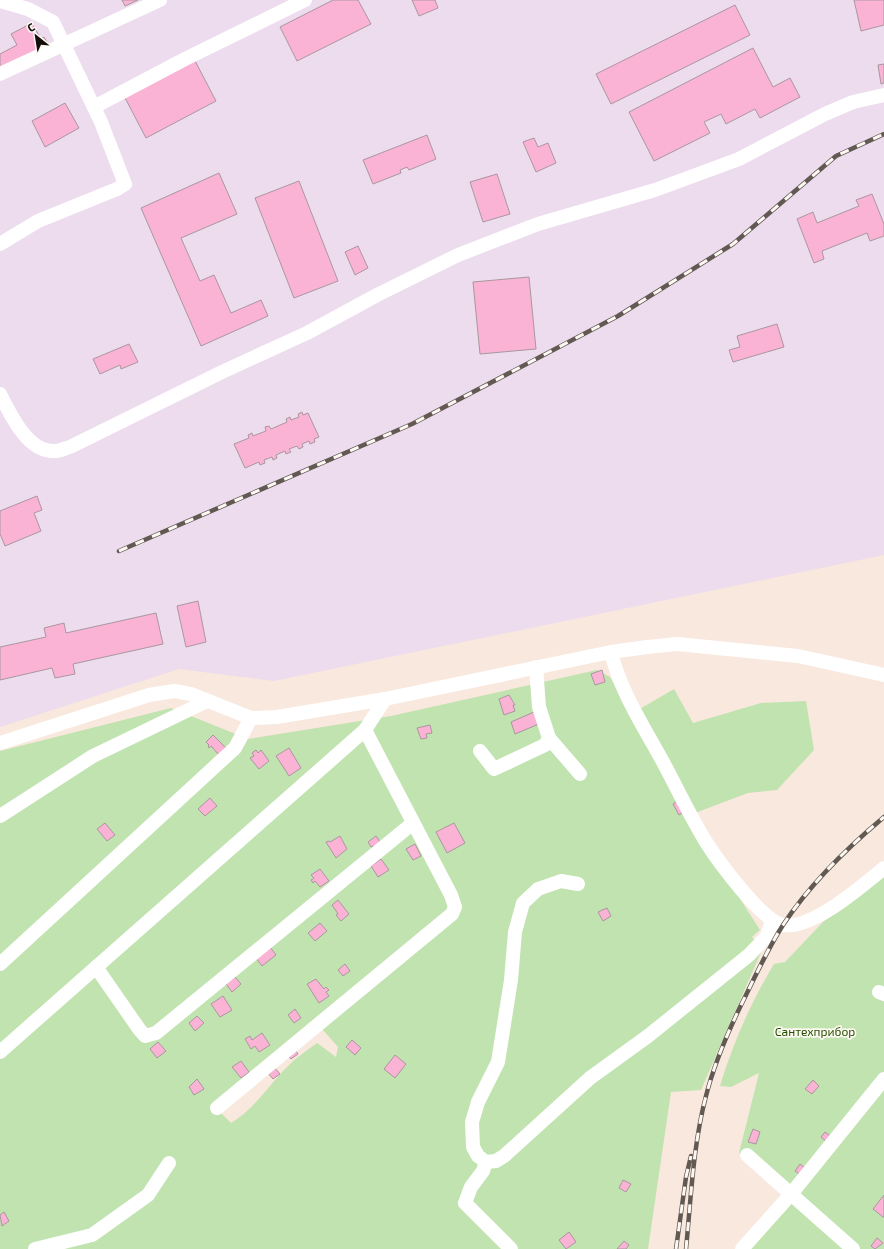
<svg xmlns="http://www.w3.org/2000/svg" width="884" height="1249" font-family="'Exo 2',sans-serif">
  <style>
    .industrial { fill: #ecdcee }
    .green { fill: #c1e3b0; fill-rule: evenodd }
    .building { fill: #fab3d4; stroke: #a9979f }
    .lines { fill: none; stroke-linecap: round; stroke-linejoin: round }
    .minor { stroke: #fff; stroke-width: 14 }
    .rail-casing { stroke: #625953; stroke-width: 4.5 }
    .rail { stroke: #fef8f3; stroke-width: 3; stroke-dasharray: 9; stroke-linecap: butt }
    .labels { text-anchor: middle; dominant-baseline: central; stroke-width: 3.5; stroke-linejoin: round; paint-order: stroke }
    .park-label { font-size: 12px; fill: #255100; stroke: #fef8f3 }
  </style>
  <rect width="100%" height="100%" fill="#f9e8dd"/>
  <polygon class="industrial" points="0,0 884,0 884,555 274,681 179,669 0,727"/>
  <g class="green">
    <path d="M597 670 610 677 631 714 674 689 693 723 761 703 806 701 814 750 777 790 748 793 687 816 760 930 752 937 762 950 701 1090 671 1092 648 1249H0V751L171 708 248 739 391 716ZM322 1029 338 1047 336 1057 317 1043C308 1050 298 1056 290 1064 270 1083 255 1109 231 1123L221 1113Z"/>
    <path d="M884 875V1249H738L785 1192 739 1153 759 1073 731 1087 720 1086C733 1043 751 1002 774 964L785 962 823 922Z"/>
  </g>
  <g class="building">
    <polygon points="122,0 138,0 125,6"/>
    <polygon points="333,0 358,0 371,24 297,61 280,27"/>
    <polygon points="412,0 435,0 438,8 419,16"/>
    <polygon points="854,0 884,0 884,25 861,31"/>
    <polygon points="735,5 750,35 611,104 596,74"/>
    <polygon points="32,23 41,39 44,37 47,42 43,44 46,49 0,73 0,54 17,45 11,34"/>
    <polygon points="753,48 773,87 790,78 800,97 760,118 755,109 726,124 721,114 704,122 710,133 654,161 629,112"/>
    <polygon points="193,57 216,101 146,138 123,94"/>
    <polygon points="884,64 884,83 881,84 878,65"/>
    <polygon points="65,103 79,128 45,147 32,121"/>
    <polygon points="427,135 436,159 409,170 407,167 400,170 401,173 373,184 363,160"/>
    <polygon points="534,138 538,147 548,143 556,163 536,172 523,142"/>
    <polygon points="219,173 237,214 181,238 200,281 214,275 231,313 261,300 268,316 201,346 141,208"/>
    <polygon points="497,174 510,214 483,222 470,182"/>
    <polygon points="299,181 338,281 294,298 255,198"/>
    <polygon points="872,194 884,224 884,236 870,241 867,233 822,251 824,259 814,263 797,219 813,212 817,223 859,206 856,200"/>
    <polygon points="358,246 368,268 355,275 345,252"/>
    <polygon points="529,277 536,349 480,354 473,282"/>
    <polygon points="777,324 784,347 733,362 729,350 740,347 737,336"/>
    <polygon points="129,344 138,362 121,369 120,365 100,374 93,359"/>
    <polygon points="302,412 303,415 308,413 319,437 314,439 315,442 310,444 309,441 302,444 303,447 299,449 297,446 289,449 291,452 286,454 285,451 276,455 277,458 273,460 272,457 264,460 265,463 260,465 259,462 245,468 234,444 249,438 248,435 252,433 253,436 266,431 265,427 269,426 271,429 287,422 286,419 290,417 291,420 299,417 298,414"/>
    <polygon points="37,496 42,510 34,513 41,531 5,546 0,534 0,511"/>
    <polygon points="198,601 206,642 186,647 177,606"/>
    <polygon points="156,613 163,644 73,664 75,674 55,678 52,668 0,680 0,647 46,637 44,628 64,623 66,633"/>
    <polygon points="602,670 605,682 595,685 591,674"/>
    <polygon points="509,695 515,705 513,705 515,711 504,715 499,699"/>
    <polygon points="534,712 539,724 515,734 511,722"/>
    <polygon points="430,725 432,733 426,734 427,738 421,739 417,728"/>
    <polygon points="213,735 226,748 219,755 211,746 209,748 208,746 209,745 206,742"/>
    <polygon points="289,748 301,768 289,776 276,756"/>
    <polygon points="256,750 258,753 261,750 269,761 259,769 250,758 254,756 252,753"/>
    <polygon points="210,798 217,806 205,816 198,809"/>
    <polygon points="680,799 687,810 679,815 673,804"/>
    <polygon points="105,823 115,835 107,841 97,829"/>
    <polygon points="454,823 465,843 447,853 436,832"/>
    <polygon points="340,836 347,849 336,858 326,842 329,841 330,842"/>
    <polygon points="376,836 382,845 375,849 373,846 371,847 368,842"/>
    <polygon points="415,844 421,856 413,860 406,849"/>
    <polygon points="381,859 389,870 378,877 371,866"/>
    <polygon points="320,869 329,881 320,887 315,881 313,883 311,880 314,878 311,875"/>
    <polygon points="338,900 349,914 341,921 336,915 338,914 332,905"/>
    <polygon points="607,908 611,916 603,921 598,912"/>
    <polygon points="320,923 327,931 315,941 308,933"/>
    <polygon points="270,947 276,955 262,966 256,958"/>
    <polygon points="345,964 350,971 343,976 338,970"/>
    <polygon points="235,977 241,984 232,992 226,984"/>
    <polygon points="316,979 324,989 326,987 329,990 326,992 329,996 319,1003 307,984"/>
    <polygon points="223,996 232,1010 220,1017 211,1004"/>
    <polygon points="295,1009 301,1018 294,1023 288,1015"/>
    <polygon points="197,1016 204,1023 195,1031 189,1023"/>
    <polygon points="262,1033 270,1045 259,1052 255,1046 251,1049 245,1039 250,1036 252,1040"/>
    <polygon points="352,1040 361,1048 355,1055 346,1047"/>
    <polygon points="158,1042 166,1051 157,1058 150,1049"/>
    <polygon points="293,1047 298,1054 291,1059 286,1053"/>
    <polygon points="395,1055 406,1064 395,1078 384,1069"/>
    <polygon points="241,1061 249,1072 241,1078 232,1067"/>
    <polygon points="275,1068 280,1074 273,1079 268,1073"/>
    <polygon points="197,1079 204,1089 194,1095 189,1087"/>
    <polygon points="813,1080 819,1086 812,1094 805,1089"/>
    <polygon points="753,1129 760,1132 756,1144 748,1142"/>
    <polygon points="825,1132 834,1139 829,1144 821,1137"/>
    <polygon points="800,1164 806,1169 801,1175 795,1171"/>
    <polygon points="623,1180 631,1184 626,1192 619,1188"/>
    <polygon points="884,1195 884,1217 883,1217 873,1209"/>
    <polygon points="4,1212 9,1221 2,1226 0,1215"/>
    <polygon points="569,1232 576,1242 566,1249 559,1240"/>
    <polygon points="877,1238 883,1243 875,1249 871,1246"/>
    <polygon points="624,1241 629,1245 626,1249 617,1249"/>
  </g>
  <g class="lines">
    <g class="minor">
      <polyline points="0,1 28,9 53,22 101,122 125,184 117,189 38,221 0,244"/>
      <polyline points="0,74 160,0"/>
      <polyline points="94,107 185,59 305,0"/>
      <path d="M0 394C10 414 28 453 55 451 60 451 65 448 70 447L222 372 307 333 377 295 458 255 538 224 655 190 739 159 825 114 853 102 884 95"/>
      <path d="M611 652C620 691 644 727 663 762 677 788 690 816 706 842 718 861 762 921 783 925 812 930 862 886 884 868"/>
      <polyline points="549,738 580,774"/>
      <polyline points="0,743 149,695 174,691 191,694 251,718 277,717 385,699 611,652 647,647 677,644 798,656 884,675"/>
      <polyline points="480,751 494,769 545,745 549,738 539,707 536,667"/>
      <polyline points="0,816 93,756 207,701"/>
      <polyline points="578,884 561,881 538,889 523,903 515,932 511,980 498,1062 478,1102 472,1122 473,1147 478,1156 486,1162 496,1161 504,1156 590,1078 648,1036 749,955 767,936 772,921"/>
      <polyline points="0,964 235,748 251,718"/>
      <polyline points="96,967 139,1029 145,1036 156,1033 413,823"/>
      <polyline points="879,992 884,994"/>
      <polyline points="0,1052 365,730"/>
      <polyline points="217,1108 452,914 455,907 451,895 365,730 385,699"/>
      <polyline points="747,1155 853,1249"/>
      <polyline points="486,1162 483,1171 471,1187 465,1203 511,1249"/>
      <polyline points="35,1249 92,1235 148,1195 169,1163"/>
      <polyline points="742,1249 791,1194 884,1079"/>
    </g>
    <g class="rail-casing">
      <g id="rail">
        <polyline points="119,551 412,424 618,316 733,244 836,156 884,134"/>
        <polyline points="676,1249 686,1177 691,1156"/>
        <path d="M686 1249C691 1198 693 1145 706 1096 714 1064 728 1032 742 1003 755 977 767 950 783 925 810 884 847 848 884 817"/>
      </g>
    </g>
    <use href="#rail" class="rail"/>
  </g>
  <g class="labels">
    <g class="park-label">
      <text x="815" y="1031">Сантехприбор</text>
    </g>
  </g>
  <g transform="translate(36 36) rotate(330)" stroke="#fef8f3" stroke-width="3" paint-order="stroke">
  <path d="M0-3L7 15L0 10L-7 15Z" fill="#140e0b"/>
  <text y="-6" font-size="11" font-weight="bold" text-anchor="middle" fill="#140e0b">С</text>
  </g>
</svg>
